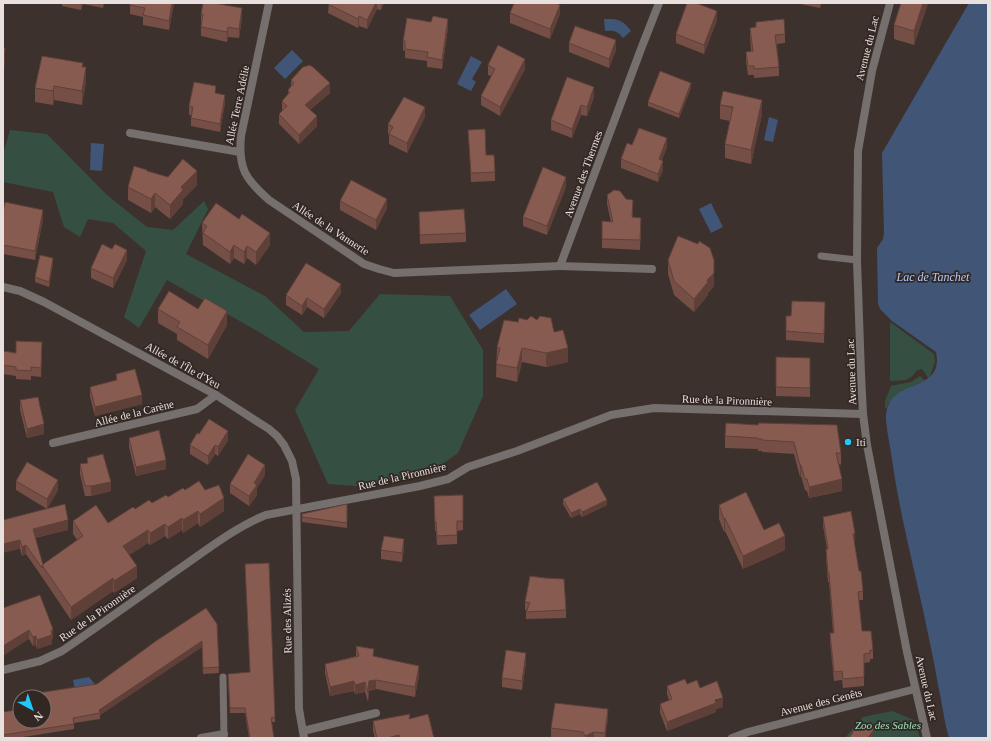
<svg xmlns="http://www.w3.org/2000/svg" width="991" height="741" font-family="'Times New Roman',serif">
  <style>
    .green { fill: #355042 }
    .water { fill: #415577 }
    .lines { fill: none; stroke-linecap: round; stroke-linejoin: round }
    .service { stroke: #756f6d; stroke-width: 7 }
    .minor { stroke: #756f6d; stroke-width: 8 }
    .wall { fill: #754e46 }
    .shaded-wall { fill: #5f4039 }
    .building { fill: #885b51; stroke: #5f4039 }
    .poi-dot { fill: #1fc9fd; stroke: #322723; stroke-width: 1.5 }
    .labels { text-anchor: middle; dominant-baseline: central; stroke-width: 3.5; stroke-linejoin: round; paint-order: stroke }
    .street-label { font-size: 11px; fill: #e8e0de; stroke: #322723 }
    .poi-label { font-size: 11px; fill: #e8e0de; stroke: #322723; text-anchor: start }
    .park-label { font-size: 11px; font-style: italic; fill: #9ae4bd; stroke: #322723 }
    .water-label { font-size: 12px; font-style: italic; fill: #b0cbfb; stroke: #322723 }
  </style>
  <rect width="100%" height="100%" fill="#3c312d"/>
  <g class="green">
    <polygon points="10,130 47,134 107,195 147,227 173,230 204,201 208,209 186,254 265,296 304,332 349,331 380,294 450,296 483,350 483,396 458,453 427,475 357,486 328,484 295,410 319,369 259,332 167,280 139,328 124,317 146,251 113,223 88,219 80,237 64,227 53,192 3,182 3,154"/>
    <path d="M890 322 934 354 935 362 929 379 922 369 917 370C909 382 903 380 890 381Z"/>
    <polygon points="920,376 925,381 916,384 888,404 887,408 885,408 885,401 891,386 911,382"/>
    <polygon points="892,711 914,720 920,738 845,738 863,717"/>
  </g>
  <g class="water">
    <path d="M969 3H988V738H949C944 721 942 702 938 685 934 660 928 635 923 610 912 560 899 510 892 459 890 446 887 433 886 420 885 375 945 396 936 352L892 321 880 309 878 304 877 248 883 239 884 233 882 153Z"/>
    <path d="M604 19C618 19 622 19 631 31L623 38C618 31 613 30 605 31Z"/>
    <polygon points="292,50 303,61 285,79 274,68"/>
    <polygon points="471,56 482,62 472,79 476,82 471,91 457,84"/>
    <polygon points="769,117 778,120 773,142 764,140"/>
    <polygon points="91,143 104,144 102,171 90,170"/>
    <polygon points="711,203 723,227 711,233 699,209"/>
    <polygon points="506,289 517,304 480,330 469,315"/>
    <polygon points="89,677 94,683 94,687 75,690 73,680"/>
  </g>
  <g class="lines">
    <g class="service">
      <polyline points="821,256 857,260"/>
      <polyline points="223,677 224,738"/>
    </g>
    <g class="minor">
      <path d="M269 3 241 136C238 168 245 179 269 200L364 264 379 269 394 273 560 266"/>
      <polyline points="890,3 872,71 858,151 857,260 861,374 863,414 867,445 907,652 927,738"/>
      <polyline points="130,133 240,152"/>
      <polyline points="652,269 560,266 641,49 659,3"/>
      <polyline points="3,287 20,291 44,302 216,395 269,429 277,436 284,445 292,461 296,479 299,709 304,738"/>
      <polyline points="53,443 197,409 216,395"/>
      <path d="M3 670 40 661 62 651C100 625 138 598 176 571 204 552 235 527 266 515L420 486 448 479 468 467 517 451 611 415 654 408 863 414"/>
      <polyline points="303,731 376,713"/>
      <polyline points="201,738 224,734"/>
      <polyline points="732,738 748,732 915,689"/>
    </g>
  </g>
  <g class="wall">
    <polygon points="62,3 104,3 103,8 83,4 81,10 62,6"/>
    <polygon points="130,3 174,3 169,30 143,25 143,17 130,14"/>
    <polygon points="329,3 384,3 381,10 377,9 367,29 359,26 358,28 328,13"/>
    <polygon points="795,3 821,3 820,8"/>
    <polygon points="928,3 914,45 894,39 894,25"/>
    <polygon points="510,13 560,14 550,39 510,23"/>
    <polygon points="201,14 242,18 239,38 228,37 227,42 201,36"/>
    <polygon points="717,20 704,54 676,43 676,34"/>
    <polygon points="756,22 785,34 785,43 777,44 779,67 779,76 754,78 754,75 748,75 746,61 746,52 751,51 750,37 750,28 756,27"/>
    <polygon points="448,28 442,69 427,67 427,61 405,58 405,51 403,50 403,41"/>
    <polygon points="569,43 616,50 609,68 569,52"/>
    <polygon points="488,65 525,69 500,116 481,105 481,96 491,76 488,75"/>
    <polygon points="83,67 86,81 82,105 54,100 53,105 35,102 35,88"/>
    <polygon points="291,80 330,93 310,110 317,126 299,144 279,124 279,114 282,111 282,101 288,95 288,90 291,86"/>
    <polygon points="691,88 679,118 648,106 648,102"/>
    <polygon points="216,93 225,103 220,132 191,126 191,115 189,115 189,106"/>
    <polygon points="594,97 587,116 581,115 572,138 551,130 551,120"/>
    <polygon points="720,105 762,114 751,164 725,158 725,144 730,121 720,119"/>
    <polygon points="425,117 407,153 389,144 389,134 388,134 388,124"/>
    <polygon points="468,130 486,155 495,172 495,181 471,182"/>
    <polygon points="632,145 667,147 662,160 663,170 658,182 621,168 621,159"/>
    <polygon points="147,171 197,185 183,199 183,204 170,219 155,207 151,213 128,200 128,187"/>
    <polygon points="566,187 547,235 523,226 523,217"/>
    <polygon points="607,195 626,199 633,209 632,217 641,227 640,250 602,248 602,221 611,222 607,204"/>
    <polygon points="340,201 387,208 376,230 340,210"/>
    <polygon points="3,212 43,219 35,260 3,254"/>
    <polygon points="419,212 466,233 466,242 420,244"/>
    <polygon points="202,223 270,245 256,265 247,258 244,264 234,258 230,264 203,245"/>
    <polygon points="127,260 113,288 91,278 91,268"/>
    <polygon points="668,260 714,260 714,286 708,293 708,295 694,312 674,295 668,274"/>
    <polygon points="53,263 49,287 35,282 35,277"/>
    <polygon points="341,293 324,318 307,307 302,315 286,305 286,295"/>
    <polygon points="825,302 824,343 786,340 786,331 791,316"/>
    <polygon points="158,309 198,309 227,325 208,359 177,340 177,334 158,323"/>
    <polygon points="554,332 568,362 546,367 522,362 517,382 496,377 497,347"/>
    <polygon points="3,351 16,353 42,351 41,377 31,376 31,380 16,379 16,376 3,374"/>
    <polygon points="776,357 810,358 810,397 776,396"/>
    <polygon points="116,374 142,404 95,416 90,397 90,387 116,380"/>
    <polygon points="20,400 44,434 27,438 20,410"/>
    <polygon points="726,423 841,453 841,465 839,464 842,491 809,498 807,491 805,490 801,476 800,477 794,454 762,452 762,451 758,451 758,449 725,448 725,436"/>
    <polygon points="199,434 228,440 218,456 215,454 208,465 190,454 190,445"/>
    <polygon points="129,438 166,469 136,476 129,447"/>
    <polygon points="87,458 111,491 91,496 85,496 80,474 80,464 87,463"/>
    <polygon points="265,475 257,488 257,495 249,506 230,493 230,484"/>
    <polygon points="16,481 58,490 47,509 16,490"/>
    <polygon points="185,490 205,490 224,511 200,527 198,523 183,533 182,530 168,539 165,536 150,545 148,543 129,555 137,578 114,593 113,591 71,620 42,577 26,554 22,556 20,549 3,520 68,530 35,538 43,565 77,540 73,534 73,521 108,523 135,509"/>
    <polygon points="463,495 463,530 457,531 457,544 437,545 436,531 435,531 434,496"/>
    <polygon points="563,499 607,505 582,517 580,514 571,518 563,504"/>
    <polygon points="347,504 347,528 302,522 302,514"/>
    <polygon points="719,505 764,530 785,550 743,569 725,531 724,532 719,519"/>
    <polygon points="823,517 855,542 854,542 863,591 863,600 859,600 862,631 873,650 873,659 870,659 870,662 864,663 864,686 843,688 842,680 834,681 830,642 830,633 833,633 829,582 828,582 826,558 827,549 823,526"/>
    <polygon points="404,548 402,562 381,559 381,550"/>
    <polygon points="525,602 566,610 566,618 526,619 526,612 527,610 525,610"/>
    <polygon points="3,608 53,639 52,639 52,644 37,649 36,645 33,646 29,639"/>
    <polygon points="217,624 219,673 203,674 202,647 100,715 100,719 74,723 74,729 17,738 3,738 3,712 20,721 44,697 31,697 31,694 97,684"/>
    <polygon points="356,646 374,657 419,675 415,697 376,689 369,691 368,702 365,692 355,694 354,691 330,696 325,673 325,664 356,656"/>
    <polygon points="526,662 522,690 502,687 502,678"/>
    <polygon points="228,674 275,717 275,722 272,722 274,738 249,738 245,713 230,713"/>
    <polygon points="687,684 700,688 723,707 716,709 716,712 667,731 660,713 660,704 669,700 667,694 667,686"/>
    <polygon points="608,718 605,738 556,738 551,737 551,728"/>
    <polygon points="410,719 434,738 375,738 373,730 373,721"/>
  </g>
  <g class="shaded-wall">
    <polygon points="81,3 83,3 81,10"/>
    <polygon points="172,3 174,3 169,30 169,21"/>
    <polygon points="376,3 377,3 377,9 367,29 367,20"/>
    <polygon points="381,3 384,3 381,10"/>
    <polygon points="923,3 928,3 914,45 914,31"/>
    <polygon points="560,5 560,14 550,39 550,29"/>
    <polygon points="242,8 242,18 239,38 239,29"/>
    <polygon points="717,11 717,20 704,54 704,45"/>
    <polygon points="359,16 359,26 358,28 358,19"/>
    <polygon points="448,19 448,28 442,69 442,60"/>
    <polygon points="228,27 228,37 227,42 227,32"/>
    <polygon points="616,40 616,50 609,68 609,59"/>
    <polygon points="5,48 5,62 3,82 3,68"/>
    <polygon points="525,59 525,69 500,116 500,107"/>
    <polygon points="86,67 86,81 82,105 82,91"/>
    <polygon points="330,83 330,93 305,114 305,105"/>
    <polygon points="691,83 691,88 679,118 679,114"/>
    <polygon points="54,86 54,100 53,105 53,91"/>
    <polygon points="594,87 594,97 587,116 587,107"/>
    <polygon points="225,95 225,103 220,132 220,124"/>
    <polygon points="762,100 762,114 751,164 751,150"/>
    <polygon points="581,105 581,115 572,138 572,129"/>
    <polygon points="425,107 425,117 407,153 407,143"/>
    <polygon points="317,116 317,126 299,144 299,135"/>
    <polygon points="667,138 667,147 659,168 659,159"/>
    <polygon points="663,161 663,170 658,182 658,174"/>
    <polygon points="197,171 197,185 183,199 183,204 170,219 170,205 181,187"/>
    <polygon points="566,177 566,187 547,235 547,226"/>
    <polygon points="155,193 155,207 151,213 151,199"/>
    <polygon points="387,199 387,208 376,230 376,220"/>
    <polygon points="43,210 43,219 35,260 35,251"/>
    <polygon points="270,233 270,245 256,265 256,252"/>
    <polygon points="234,245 234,258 230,264 230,252"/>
    <polygon points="247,246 247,258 244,264 244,252"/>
    <polygon points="127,250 127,260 113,288 113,278"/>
    <polygon points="53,258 53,263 49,287 49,282"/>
    <polygon points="714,273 714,286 708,293 708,295 694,312 694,299 707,280"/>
    <polygon points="341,284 341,293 324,318 324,309"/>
    <polygon points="307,298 307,307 302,315 302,306"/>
    <polygon points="227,311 227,325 208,359 208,345"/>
    <polygon points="522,348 522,362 517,382 517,368"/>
    <polygon points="568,348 568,362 546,367 546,353"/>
    <polygon points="142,395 142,404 95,416 95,407"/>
    <polygon points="44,424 44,434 27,438 27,429"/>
    <polygon points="228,431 228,440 218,456 218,447"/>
    <polygon points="215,445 215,454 208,465 208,456"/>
    <polygon points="166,460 166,469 136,476 136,467"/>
    <polygon points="265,465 265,475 257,488 257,495 249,506 249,496 254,483"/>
    <polygon points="800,465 801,465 801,476 800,477"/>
    <polygon points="842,479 842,491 809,498 809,487"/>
    <polygon points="58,480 58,490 47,509 47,499"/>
    <polygon points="111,482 111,491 91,496 91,486"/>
    <polygon points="224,498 224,511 200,527 200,514"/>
    <polygon points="607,500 607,505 582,517 582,512"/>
    <polygon points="580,509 580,514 571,518 571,513"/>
    <polygon points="198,511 198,523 183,533 183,520"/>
    <polygon points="182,518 182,530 168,539 168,527"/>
    <polygon points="725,518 725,531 724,532 724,519"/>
    <polygon points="68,520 68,530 33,538 33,529"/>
    <polygon points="165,524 165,536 150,545 150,533"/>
    <polygon points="148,530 148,543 123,559 123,546"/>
    <polygon points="855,533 855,542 853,543 853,534"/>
    <polygon points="785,536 785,550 743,569 743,556"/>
    <polygon points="404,539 404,548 402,562 402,553"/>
    <polygon points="20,540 20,549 3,553 3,544"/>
    <polygon points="26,545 26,554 22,556 22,547"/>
    <polygon points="137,566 137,578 114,593 114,581"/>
    <polygon points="113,578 113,591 71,620 71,607"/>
    <polygon points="53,629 53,639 52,639 52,644 37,649 37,640"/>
    <polygon points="29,630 29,639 3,656 3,646"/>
    <polygon points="36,636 36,645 33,646 33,637"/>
    <polygon points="202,641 202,647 100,715 99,710"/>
    <polygon points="526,653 526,662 522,690 522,681"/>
    <polygon points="419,666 419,675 415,697 415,687"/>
    <polygon points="376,680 376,689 369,691 368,702 368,692 369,681"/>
    <polygon points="354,681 354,691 330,696 330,687"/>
    <polygon points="365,682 365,692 355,694 355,685"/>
    <polygon points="723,698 723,707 716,709 716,712 667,731 667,722"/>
    <polygon points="608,709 608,718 605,738 605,733"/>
    <polygon points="874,729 874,734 871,738 868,738"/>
    <polygon points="594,732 594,738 585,738 585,736"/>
    <polygon points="399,735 399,738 387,738"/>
  </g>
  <g class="building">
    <polygon points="130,3 172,3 169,21 143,15 145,8 130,5"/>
    <polygon points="203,3 214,3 242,8 239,29 228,27 227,32 201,27 203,14 201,14"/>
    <polygon points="329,3 376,3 367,20 359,16 358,19 328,4"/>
    <polygon points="514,3 556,3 560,5 550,29 510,13"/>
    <polygon points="687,3 696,3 717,11 704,45 676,34"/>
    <polygon points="901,3 923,3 914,31 894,25"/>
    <polygon points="433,16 448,19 442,60 427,57 428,52 405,49 405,41 403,41 407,18 431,22"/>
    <polygon points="784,19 785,34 775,35 779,67 754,69 754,66 748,66 746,52 753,51 750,28 756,27 756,22"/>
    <polygon points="575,26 616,40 609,59 569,43"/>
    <polygon points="498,45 525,59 500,107 481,96 495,69 488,65"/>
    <polygon points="3,48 5,48 3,68"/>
    <polygon points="42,56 83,63 82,67 86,67 82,91 54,86 53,91 35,88"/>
    <polygon points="310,65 314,68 330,83 305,105 317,116 299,135 279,114 287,106 282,101 290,92 288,90 294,83 291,80 303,67"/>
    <polygon points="660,71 691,83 679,114 648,102"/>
    <polygon points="567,77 594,87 587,107 581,105 572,129 551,120"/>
    <polygon points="194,82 216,86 215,93 225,95 220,124 191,118 193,107 189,106"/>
    <polygon points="723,91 762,100 751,150 725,144 733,107 720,105"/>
    <polygon points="404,97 425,107 407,143 389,134 393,127 388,124"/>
    <polygon points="639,128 667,138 659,159 663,161 658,174 621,159 627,143 632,145"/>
    <polygon points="485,129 486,155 494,155 495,172 471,173 468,130"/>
    <polygon points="183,159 197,171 181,187 183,190 170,205 155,193 151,199 128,187 134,166 147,170 147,171 168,177"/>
    <polygon points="543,167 566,177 547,226 523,217"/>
    <polygon points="351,180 387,199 376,220 340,201"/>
    <polygon points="614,190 620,191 626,199 633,200 632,217 641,218 640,240 602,239 602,221 613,222 607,195"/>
    <polygon points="5,202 43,210 35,251 3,245 3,212"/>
    <polygon points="216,203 239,219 242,214 270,233 256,252 247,246 244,252 234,245 230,252 203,233 207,226 202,223"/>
    <polygon points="464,209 466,233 420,235 419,212"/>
    <polygon points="678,236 698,244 699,241 710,248 714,260 714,273 707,280 708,282 694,299 674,281 668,260"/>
    <polygon points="102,244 112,249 115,244 127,250 113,278 91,268"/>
    <polygon points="40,255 53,258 49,282 35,277"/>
    <polygon points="306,263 341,284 324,309 307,298 302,306 286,295"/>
    <polygon points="169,291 198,309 205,298 227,311 208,345 177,327 180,322 158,309"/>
    <polygon points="792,301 825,302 824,334 786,331 786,316 791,316"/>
    <polygon points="531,316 537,320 540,316 551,318 554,332 563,330 568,348 546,353 522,348 517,368 496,364 500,348 497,347 504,320 518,322 519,318 527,320"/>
    <polygon points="16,341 42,342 41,368 31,367 31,371 16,370 16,367 3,365 3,351 16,353"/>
    <polygon points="776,357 810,358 810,388 776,387"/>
    <polygon points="135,369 142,395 95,407 90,387 117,380 116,374"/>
    <polygon points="38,397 44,424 27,429 20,400"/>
    <polygon points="209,419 228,431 218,447 215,445 208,456 190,445 197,433 199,434"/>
    <polygon points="726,423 758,425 759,423 837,425 841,453 836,453 842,479 809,487 807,479 805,479 801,465 800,465 794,442 762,440 762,439 758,439 758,438 725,436"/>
    <polygon points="159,430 166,460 136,467 129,438"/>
    <polygon points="103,454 111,482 91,486 85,486 80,464 88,463 87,458"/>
    <polygon points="248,454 265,465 254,483 257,485 249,496 230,484"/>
    <polygon points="27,462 58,480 47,499 16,481"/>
    <polygon points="199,481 205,490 219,485 224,498 200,514 198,511 183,520 182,518 168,527 165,524 150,533 148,530 123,546 137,566 114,581 113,578 71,607 42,565 83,536 73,521 96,505 108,523 133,507 135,509 149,500 152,503 166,495 168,497 183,488 185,490"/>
    <polygon points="597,482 607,500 582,512 580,509 571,513 563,499"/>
    <polygon points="746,492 764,530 779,523 785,536 743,556 725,518 724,519 719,505"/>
    <polygon points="463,495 463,521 457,521 457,535 437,536 436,522 435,522 434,496"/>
    <polygon points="65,504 68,520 33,529 43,565 42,565 42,568 26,545 22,547 20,540 3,544 3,520"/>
    <polygon points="347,504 347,523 302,517 302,514"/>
    <polygon points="851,511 855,533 853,534 859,571 861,571 863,591 858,592 862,631 871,631 873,650 870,650 870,653 864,654 864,677 843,679 842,671 834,672 830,633 834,633 829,573 828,573 826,549 828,549 823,517"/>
    <polygon points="384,536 404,539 402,553 381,550"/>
    <polygon points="269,563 275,717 271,718 274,738 250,738 245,708 230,708 228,674 250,672 245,564"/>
    <polygon points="530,576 545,578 564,579 566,610 526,612 530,603 525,602"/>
    <polygon points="40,595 53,629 51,631 52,635 37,640 36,636 33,637 29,630 3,646 3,608"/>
    <polygon points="206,608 217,624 219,667 203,668 202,641 99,710 100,713 73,718 74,724 3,735 3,712 16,710 16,707 20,707 20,721 44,721 44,697 31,697 31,694 97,684 156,641"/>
    <polygon points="356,646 374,649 373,656 419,666 415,687 376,680 369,681 368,692 365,682 355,685 354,681 330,687 325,664 359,656"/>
    <polygon points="506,650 526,653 522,681 502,678"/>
    <polygon points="685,679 687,684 697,680 700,688 717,681 723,698 715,700 716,703 667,722 660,704 672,699 667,686"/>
    <polygon points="555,703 608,709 605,733 594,732 585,736 583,732 551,728"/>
    <polygon points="410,714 409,719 428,714 434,738 400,738 399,735 387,738 377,738 373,721"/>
    <polygon points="860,721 874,729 868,738 849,738"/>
  </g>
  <circle class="poi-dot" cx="848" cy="442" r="4"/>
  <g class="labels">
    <g class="street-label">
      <text transform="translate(867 48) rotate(-76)">Avenue du Lac</text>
      <text transform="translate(237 105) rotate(-78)">Allée Terre Adélie</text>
      <text transform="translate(583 174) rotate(-70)">Avenue des Thermes</text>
      <text transform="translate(331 228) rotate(33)">Allée de la Vannerie</text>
      <text transform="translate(183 365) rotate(29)">Allée de l'Île d'Yeu</text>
      <text transform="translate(851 372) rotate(-92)">Avenue du Lac</text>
      <text transform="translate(727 400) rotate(2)">Rue de la Pironnière</text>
      <text transform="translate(134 413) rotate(-14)">Allée de la Carène</text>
      <text transform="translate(402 476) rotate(-13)">Rue de la Pironnière</text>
      <text transform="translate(97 613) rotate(-35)">Rue de la Pironnière</text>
      <text transform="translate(287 621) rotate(-91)">Rue des Alizés</text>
      <text transform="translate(927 688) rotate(77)">Avenue du Lac</text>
      <text transform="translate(821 702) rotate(-14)">Avenue des Genêts</text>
    </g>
    <g class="poi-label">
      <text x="856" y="442">Iti</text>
    </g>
    <g class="park-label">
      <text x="888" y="725">Zoo des Sables</text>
    </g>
    <g class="water-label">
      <text x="933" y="277">Lac de Tanchet</text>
    </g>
  </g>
  <rect width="991" height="741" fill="none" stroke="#e8e0de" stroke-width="8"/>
  <g transform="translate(32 709) rotate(140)"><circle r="19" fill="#322723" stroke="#7b716e"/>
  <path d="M0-3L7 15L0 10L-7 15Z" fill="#1fc9fd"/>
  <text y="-6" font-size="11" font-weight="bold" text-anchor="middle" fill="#e8e0de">N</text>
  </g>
</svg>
